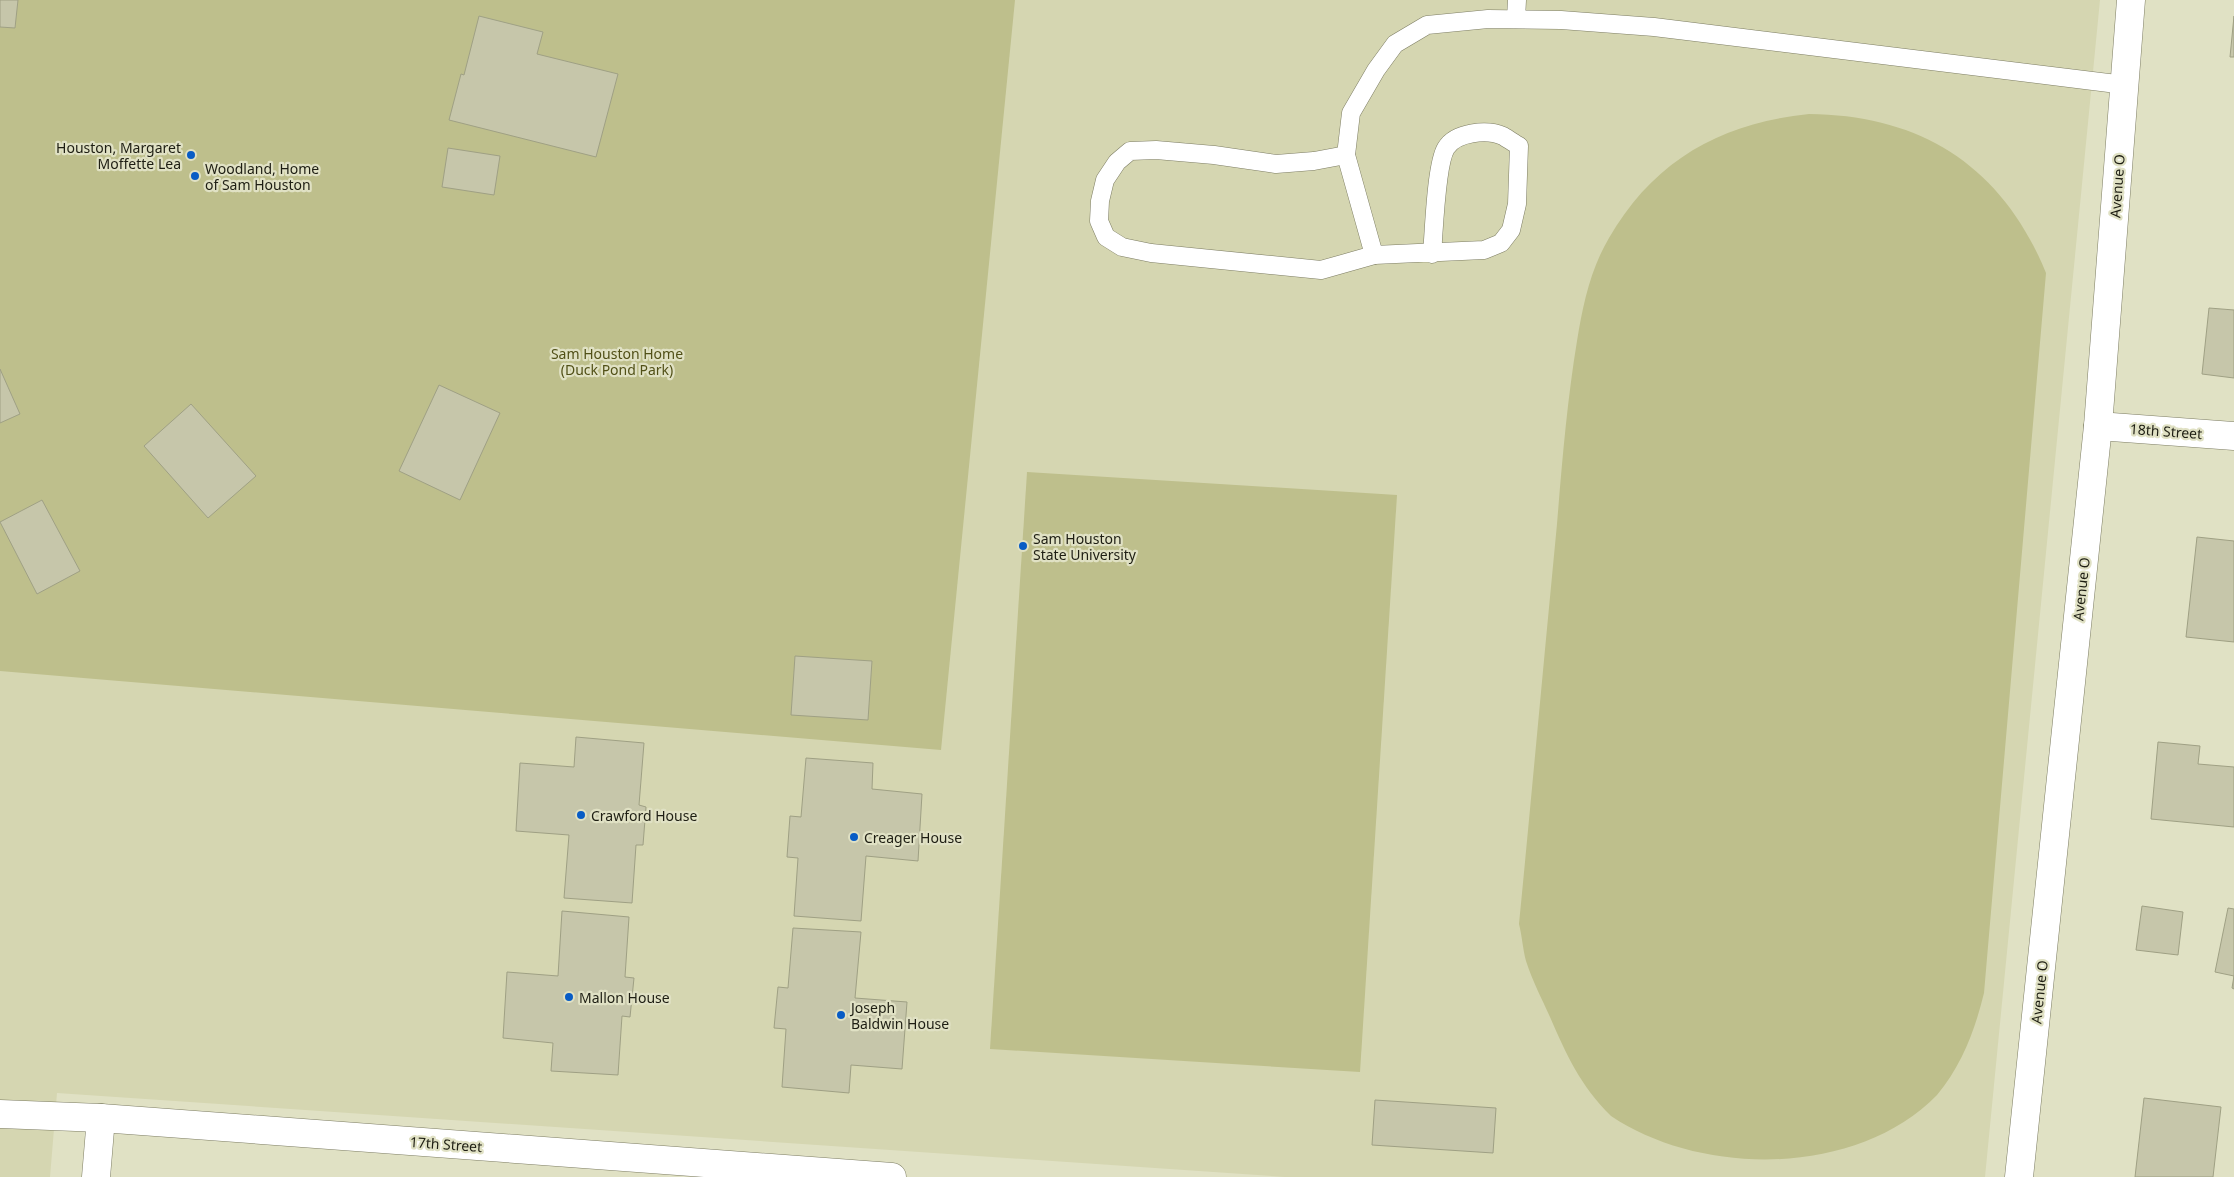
<svg xmlns="http://www.w3.org/2000/svg" width="2234" height="1177" font-family="'Noto Sans',sans-serif">
  <style>
    .built { fill: #d5d6b1 }
    .green { fill: #bebf8c }
    .building { fill: #c6c6aa; stroke: #9fa084 }
    .lines { fill: none; stroke-linecap: round; stroke-linejoin: round }
    .service-casing { stroke: #7d7d63; stroke-width: 19 }
    .minor-casing { stroke: #7d7d63; stroke-width: 29 }
    .tertiary-casing { stroke: #7d7d63; stroke-width: 29 }
    .service { stroke: #fff; stroke-width: 18 }
    .minor { stroke: #fff; stroke-width: 28 }
    .tertiary { stroke: #fff; stroke-width: 28 }
    .poi-dot { fill: #085cc5; stroke: #e0e1c4; stroke-width: 2 }
    .labels { text-anchor: middle; dominant-baseline: central; stroke-width: 4.5; stroke-linejoin: round; paint-order: stroke }
    .poi-label { font-size: 14px; fill: #1e1e13; stroke: #e0e1c4; text-anchor: start }
    .street-label { font-size: 14px; fill: #1e1e13; stroke: #e0e1c4 }
    .park-label { font-size: 14px; fill: #515017; stroke: #e0e1c4 }
  </style>
  <rect width="100%" height="100%" fill="#e0e1c4"/>
  <polygon class="built" points="0,0 2100,0 1985,1177 1285,1177 57,1093 50,1177 0,1177"/>
  <g class="green">
    <polygon points="0,0 1015,0 941,750 0,671"/>
    <path d="M1809 114C1922 115 2003 167 2046 273L1984 993C1975 1030 1962 1065 1937 1095 1857 1177 1702 1177 1611 1116 1580 1085 1567 1056 1550 1017 1542 999 1532 980 1526 961 1523 950 1522 936 1519 924 1532 791 1544 657 1557 524 1562 463 1567 402 1577 341 1583 305 1590 270 1609 238 1654 160 1721 123 1809 114Z"/>
    <polygon points="1027,472 1397,495 1360,1072 990,1049"/>
  </g>
  <g class="building">
    <polygon points="0,0 18,0 15,28 0,27"/>
    <polygon points="479,16 543,32 537,54 618,74 596,157 449,120 461,74 464,75"/>
    <polygon points="2234,16 2234,57 2230,57"/>
    <polygon points="448,148 500,156 494,195 442,187"/>
    <polygon points="2209,308 2234,310 2234,378 2202,374"/>
    <polygon points="0,369 20,414 0,423"/>
    <polygon points="439,385 500,413 460,500 399,471"/>
    <polygon points="191,404 256,476 208,518 144,446"/>
    <polygon points="42,500 80,571 37,594 0,522"/>
    <polygon points="2197,537 2234,541 2234,642 2186,637"/>
    <polygon points="795,656 872,661 868,720 791,715"/>
    <polygon points="576,737 644,743 639,805 646,807 643,845 636,845 632,903 564,898 569,835 516,831 520,763 574,767"/>
    <polygon points="2158,742 2200,746 2198,764 2234,767 2234,827 2151,819"/>
    <polygon points="806,758 873,763 872,789 922,794 918,861 866,856 861,921 794,916 798,858 787,857 790,816 801,817"/>
    <polygon points="2142,906 2183,912 2178,955 2136,950"/>
    <polygon points="2228,908 2234,909 2234,989 2232,988 2234,976 2215,972"/>
    <polygon points="562,911 629,917 625,977 634,978 630,1017 622,1016 618,1075 551,1071 553,1043 503,1038 507,972 558,976"/>
    <polygon points="793,928 861,932 855,998 907,1002 902,1069 851,1065 849,1093 782,1087 786,1029 774,1028 778,987 788,988"/>
    <polygon points="2144,1098 2221,1107 2213,1177 2135,1177"/>
    <polygon points="1375,1100 1496,1108 1493,1153 1372,1145"/>
  </g>
  <g class="lines">
    <g class="service-casing">
      <g id="service">
        <polyline points="1516,19 1517,0"/>
        <polyline points="1346,155 1314,161 1276,164 1214,155 1156,150 1130,151 1117,162 1105,180 1100,201 1099,221 1106,237 1122,247 1151,253 1321,270 1374,255"/>
        <path d="M1432 254C1434 232 1436 164 1446 148 1456 132 1487 129 1503 136 1508 139 1514 143 1519 146L1517 204 1511 230 1501 243 1484 250 1374 255 1346 155 1351 113 1376 70 1395 44 1427 25 1488 19 1561 20 1654 27 2125 85"/>
      </g>
    </g>
    <g class="minor-casing">
      <g id="minor">
        <polyline points="2098,426 2234,436"/>
        <polyline points="0,1114 101,1118 892,1177"/>
        <polyline points="96,1177 101,1118"/>
      </g>
    </g>
    <g class="tertiary-casing">
      <polyline id="tertiary" points="2019,1177 2098,426 2131,0"/>
    </g>
    <use href="#service" class="service"/>
    <use href="#minor" class="minor"/>
    <use href="#tertiary" class="tertiary"/>
  </g>
  <g class="poi-dot">
    <circle cx="191" cy="155" r="5"/>
    <circle cx="195" cy="176" r="5"/>
    <circle cx="1023" cy="546" r="5"/>
    <circle cx="581" cy="815" r="5"/>
    <circle cx="854" cy="837" r="5"/>
    <circle cx="569" cy="997" r="5"/>
    <circle cx="841" cy="1015" r="5"/>
  </g>
  <g class="labels">
    <g class="poi-label">
      <text x="181" y="147" text-anchor="end">Houston, Margaret<tspan x="181" dy="16">Moffette Lea</tspan></text>
      <text x="205" y="168">Woodland, Home<tspan x="205" dy="16">of Sam Houston</tspan></text>
      <text x="1033" y="538">Sam Houston<tspan x="1033" dy="16">State University</tspan></text>
      <text x="591" y="815">Crawford House</text>
      <text x="864" y="837">Creager House</text>
      <text x="579" y="997">Mallon House</text>
      <text x="851" y="1007">Joseph<tspan x="851" dy="16">Baldwin House</tspan></text>
    </g>
    <g class="street-label">
      <text transform="translate(2117 186) rotate(-86)">Avenue O</text>
      <text transform="translate(2166 431) rotate(4)">18th Street</text>
      <text transform="translate(2081 589) rotate(-84)">Avenue O</text>
      <text transform="translate(2039 992) rotate(-84)">Avenue O</text>
      <text transform="translate(446 1144) rotate(4)">17th Street</text>
    </g>
    <g class="park-label">
      <text x="617" y="353">Sam Houston Home<tspan x="617" dy="16">(Duck Pond Park)</tspan></text>
    </g>
  </g>
</svg>
